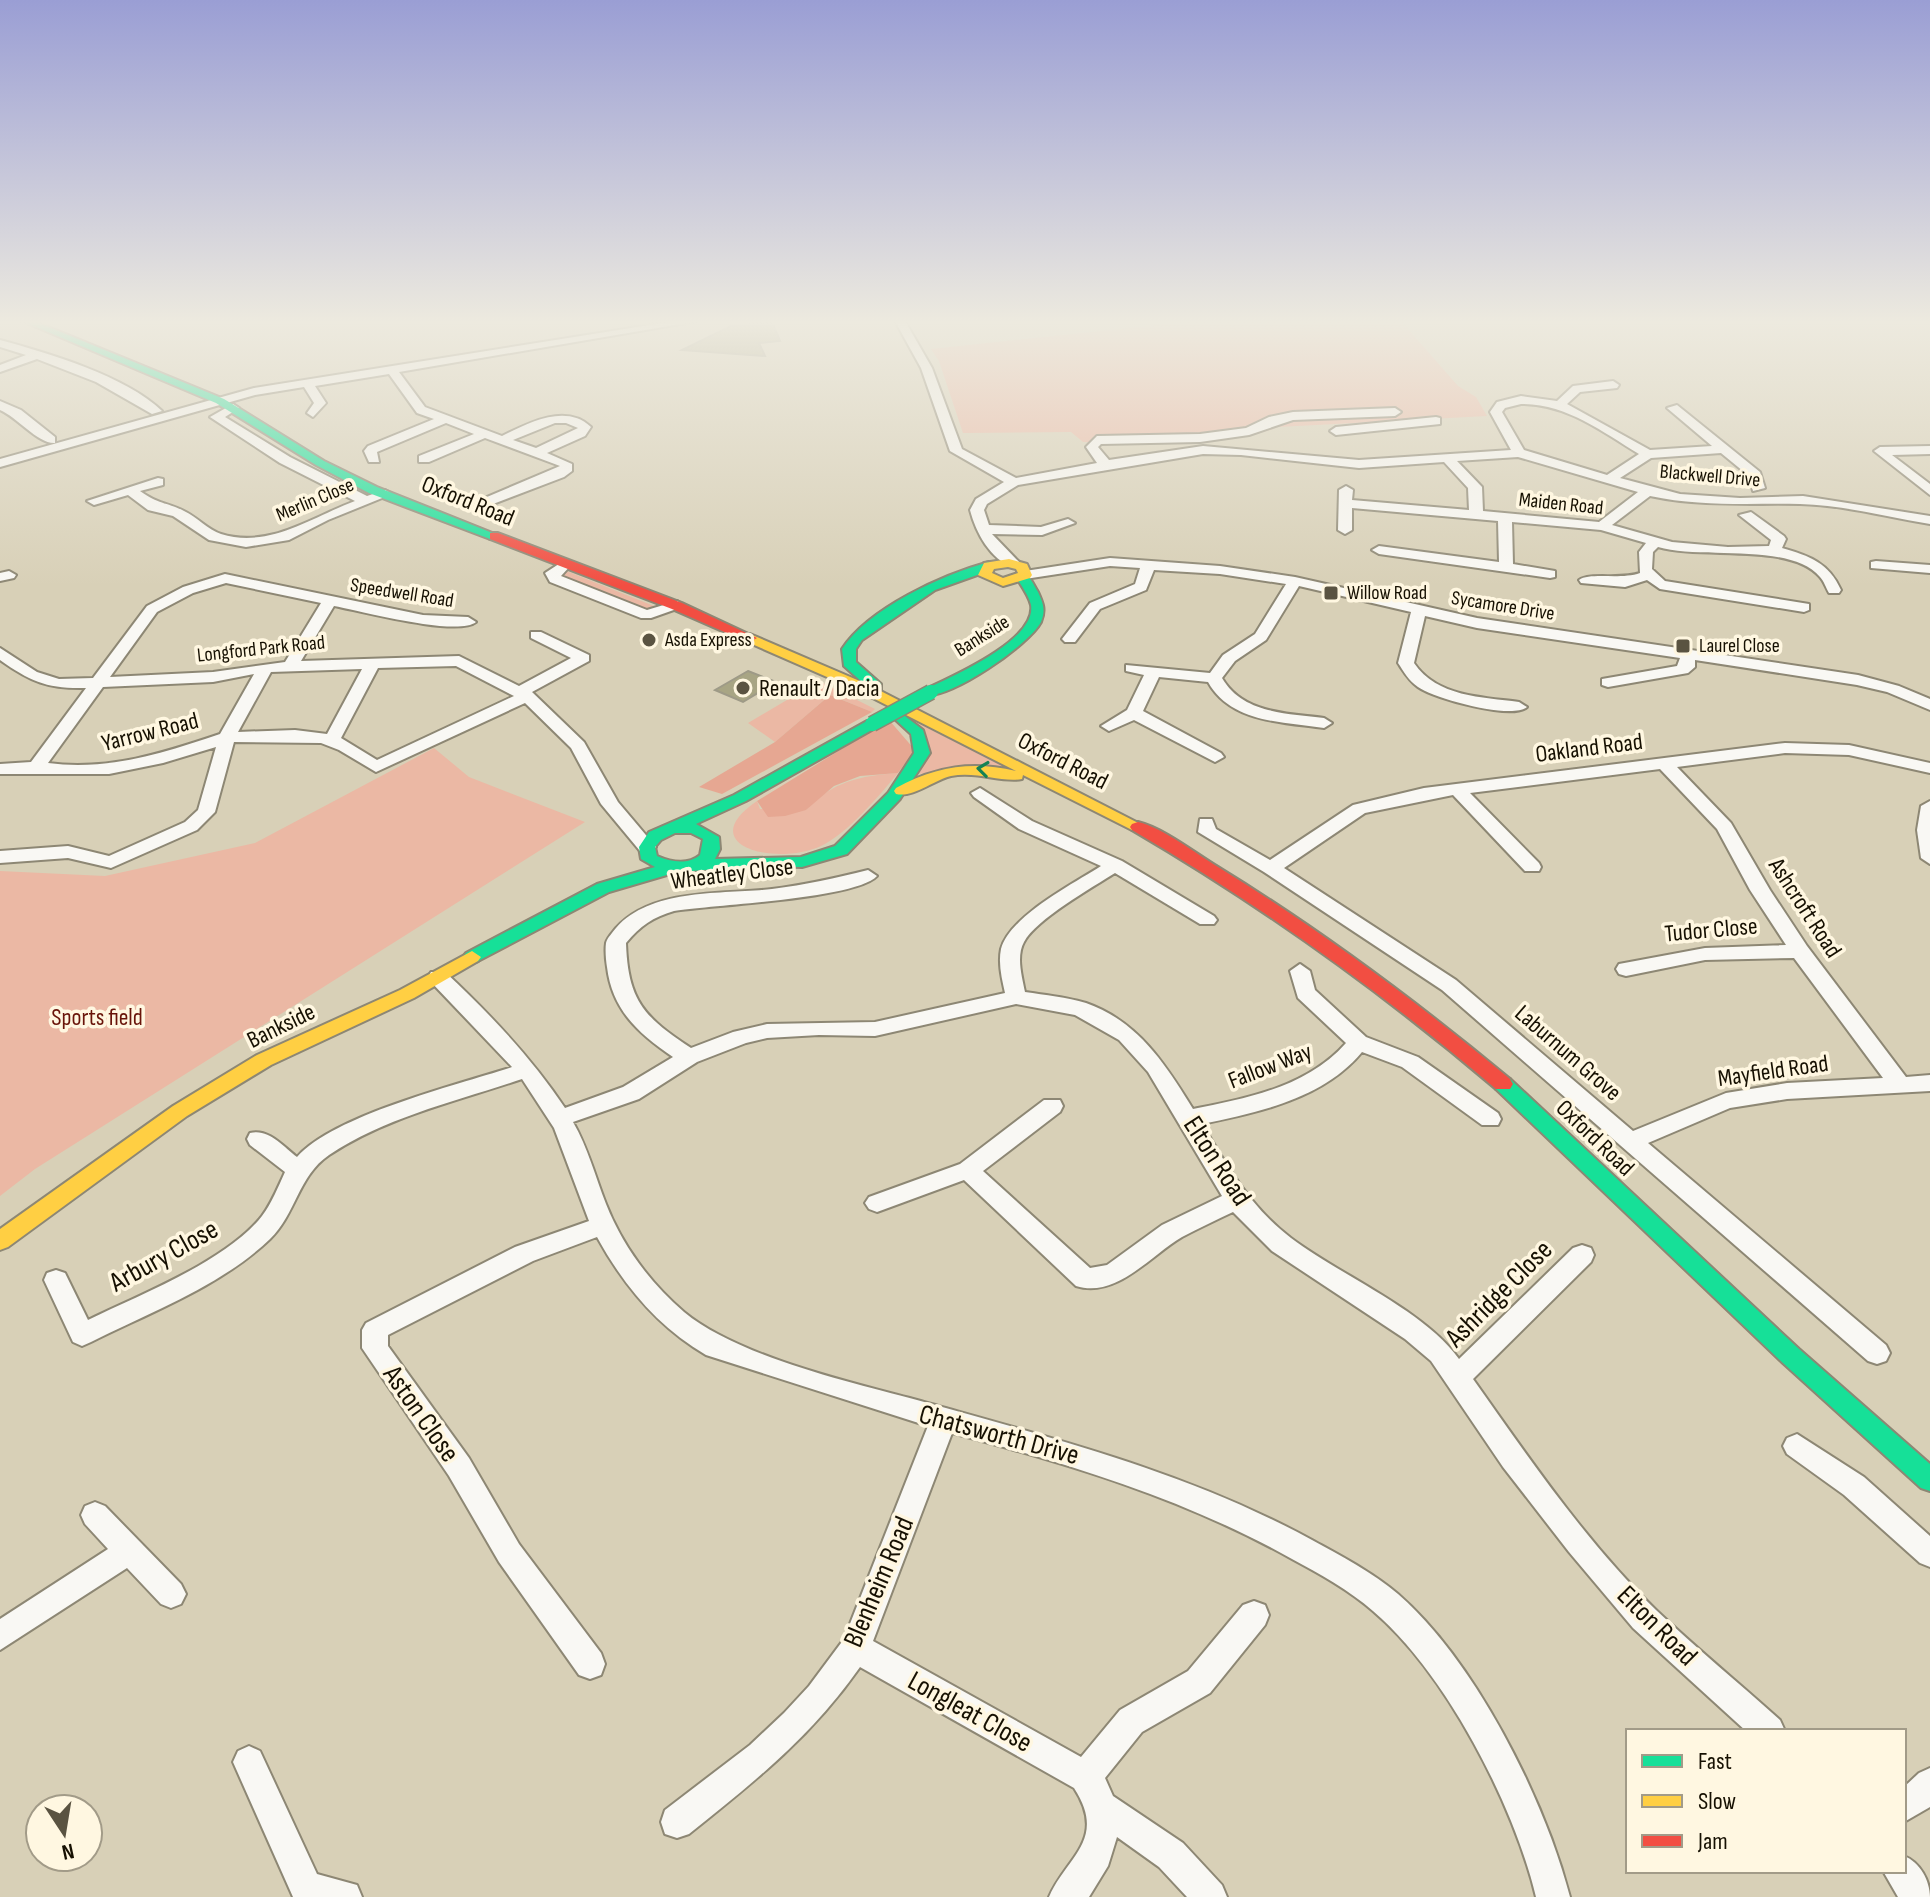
<svg xmlns="http://www.w3.org/2000/svg" width="1930" height="1897" font-family="'Sofia Sans Condensed',sans-serif">
  <style>
    .green { fill: #ebb8a4 }
    .forest { fill: #e6a792 }
    .building { fill: #a8a584; stroke: #9e9a87; stroke-width: 2 }
    .lines { fill: none; stroke-linecap: round; stroke-linejoin: round }
    .street-casing { stroke: #8d8774; stroke-width: 4 }
    .fast-casing { stroke: #8d8774; stroke-width: 4 }
    .slow-casing { stroke: #8d8774; stroke-width: 4 }
    .jam-casing { stroke: #8d8774; stroke-width: 4 }
    .street { fill: #f9f8f4; fill-rule: evenodd }
    .fast { fill: #16e098; fill-rule: evenodd }
    .slow { fill: #ffcf43; fill-rule: evenodd }
    .jam { fill: #f24e42; fill-rule: evenodd }
    .fast-bridge-casing { stroke: #8d8774; stroke-width: 17; stroke-linecap: butt }
    .fast-bridge { stroke: #16e098; stroke-width: 14 }
    .oneway { stroke: #168254 }
    .poi-dot { fill: #5a5341; stroke: #fff7e1; stroke-width: 3 }
    .labels { text-anchor: middle; dominant-baseline: central; stroke-width: 7; stroke-linejoin: round; paint-order: stroke }
    .far-street-label { font-size: 20px; fill: #161002; stroke: #fff7e1 }
    .far-poi-label { font-size: 20px; fill: #161002; stroke: #fff7e1; text-anchor: start }
    .street-label { font-size: 24px; fill: #161002; stroke: #fff7e1 }
    .poi-label { font-size: 24px; fill: #161002; stroke: #fff7e1; text-anchor: start }
    .park-label { font-size: 24px; fill: #69140a; stroke: #fff7e1 }
    .near-street-label { font-size: 28px; fill: #161002; stroke: #fff7e1 }
  </style>
  <rect width="100%" height="100%" fill="#d8d0b7"/>
  <g class="green">
    <path d="M1177 321H1401L1458 386 1476 397 1487 416 1278 427C1222 449 1143 443 1083 442L1071 432 963 433 939 361 931 349 1177 323Z"/>
    <polygon points="564,570 654,606 655,608 648,612 562,579 557,573"/>
    <polygon points="819,681 875,709 872,712 830,695 775,742 748,723"/>
    <polygon points="909,719 1011,769 917,774"/>
    <polygon points="434,748 469,777 585,822 35,1169 0,1196 0,871 105,876 255,843"/>
    <path d="M898 773C879 796 847 834 821 846 775 867 692 845 757 801L760 809 806 810C833 781 860 776 898 773Z"/>
  </g>
  <g class="forest">
    <polygon points="830,695 872,712 722,794 699,787 775,742"/>
    <polygon points="889,720 915,750 898,773 860,776 834,786 806,810 785,816 768,817 757,801"/>
  </g>
  <g class="building">
    <polygon points="772,322 780,341 759,343 765,356 682,350 731,326"/>
    <polygon points="748,671 776,682 743,702 715,690"/>
  </g>
  <g class="lines">
    <g class="street-casing">
      <g id="street">
        <path d="M675 321H698L399 372 425 407 502 436C528 423 566 403 591 427L585 436 547 453 572 464V471L564 477 480 509 475 508V502L560 466 485 438 429 462H419V456L474 434 446 423 377 452 379 462H369L364 451 368 446 434 419 417 413 389 374 315 386 326 403 313 417 307 413 314 403 304 387 255 395 0 467V459L254 388ZM555 423H566L578 428 536 448 513 440Z"/>
        <path d="M895 321H905L932 368 962 449 1016 478 1097 463 1086 447 1097 436 1200 434 1246 428 1269 417 1293 412 1395 408 1401 412 1395 416 1293 420 1249 435 1200 442 1101 444 1098 447 1109 460 1203 446 1359 460 1511 450 1490 412 1497 402 1521 396 1557 401 1573 386 1613 381 1619 385 1617 388 1580 392 1567 404 1650 450 1712 446 1667 408 1677 405 1760 472 1765 488 1753 491 1749 476 1721 453 1651 458 1620 478 1680 494 1740 498 1803 496 1930 516V524C1888 517 1843 505 1800 504 1749 503 1701 507 1650 496L1612 525 1672 542 1728 547 1769 546 1771 540 1739 515 1751 512 1784 536 1786 539 1782 548C1810 556 1829 563 1841 590L1839 593H1829C1826 588 1824 581 1820 577 1790 542 1703 560 1658 547L1653 552 1652 569 1665 581 1809 604V610L1804 612 1660 589 1647 580 1625 587 1581 583 1579 580C1590 572 1621 580 1640 573L1639 552 1646 543 1601 530 1512 522 1513 564 1555 571V577L1550 578 1379 554 1372 550 1379 546 1499 562 1498 521 1352 508V530L1345 534 1338 530 1339 490 1346 486 1353 490 1352 500 1469 510 1468 488 1444 462 1359 468 1241 455 1203 454 1018 485 987 504 984 510 989 525 1041 527 1068 519 1075 523 1042 535 992 534 1021 564 1014 568C990 559 976 533 970 510L976 499 1004 482 950 451 921 368ZM1521 404C1567 404 1601 431 1639 454L1607 475 1524 450 1502 412 1505 408ZM1518 457 1638 492 1599 522 1483 511 1482 487 1457 461Z"/>
        <path d="M0 340C48 353 126 376 162 411L152 414 96 382 37 359 0 372V365L26 355 0 347Z"/>
        <path d="M0 401 21 410 55 437V443C38 444 17 417 0 410Z"/>
        <path d="M233 404 239 408 225 417 290 457 367 496 385 490 392 494 328 520 289 540 246 547 209 540 173 516 148 510 128 495 94 505 87 501 158 478 163 479V485L140 491C159 505 167 502 184 511 197 517 208 530 221 534 269 549 312 517 355 501L280 463 210 417Z"/>
        <polygon points="1436,417 1440,418 1440,424 1336,435 1330,431 1336,427"/>
        <polygon points="1930,446 1930,454 1892,455 1930,484 1930,495 1874,451 1880,447"/>
        <path d="M1110 558 1220 566 1295 577 1477 618 1858 675 1899 686 1930 699V710L1887 692 1857 685 1695 660V667L1688 673 1608 687 1602 685V679L1677 666 1680 658 1477 628 1425 616 1414 663C1437 697 1482 697 1519 702L1527 707C1513 720 1435 699 1418 687 1409 681 1404 672 1398 663L1411 612 1299 586 1266 640 1235 661 1222 678C1243 714 1287 713 1324 718L1332 723 1324 728C1283 722 1231 723 1208 682L1159 677 1143 711 1221 753 1224 757 1215 762 1134 720 1109 731 1101 726 1127 710 1144 675 1126 671V665L1210 673 1223 655 1255 634 1286 584 1220 574 1154 570 1146 590 1100 609 1075 642H1065L1062 639 1090 603 1135 584 1140 568 1110 566 1025 579 1018 575 1025 571Z"/>
        <polygon points="565,560 572,564 561,576 647,610 677,601 685,606 651,618 641,618 550,582 545,573"/>
        <polygon points="1876,561 1930,565 1930,573 1871,568 1871,562"/>
        <polygon points="9,571 16,575 14,578 0,581 0,573"/>
        <path d="M225 574 423 615 468 617 476 622C458 637 360 611 334 606L301 661 459 656 519 686 571 658 531 638V632H541L589 655V661L532 692 584 742 618 802 656 847 647 853 640 851 601 804 571 748 525 703 376 772 339 750 321 743 234 742 215 812 197 830 111 868 68 858 0 863V851L68 846 109 856 185 822 198 810 216 747 163 763 109 774H0V764L31 762 86 688C48 689 31 682 0 660V648L37 672 59 679 93 678 147 606 183 587ZM226 583 321 603 285 662 213 672 110 677 157 612 193 593ZM456 666 514 696 377 760 341 738 378 668ZM362 669 327 734 295 730 238 732 271 672ZM254 674 220 734C164 753 108 771 48 763L103 687 213 682Z"/>
        <path d="M1785 743 1849 745 1930 763V773L1849 755 1785 753 1677 767 1731 823 1770 890 1807 946 1906 1077 1930 1075V1091L1787 1099 1730 1108 1648 1143 1886 1345 1890 1353 1886 1361 1877 1364 1868 1361 1442 990 1264 872 1198 832 1200 819H1212L1216 829 1270 860 1353 805 1424 788ZM1660 769 1717 829 1750 890 1786 945 1705 948 1619 964 1616 969 1619 974 1626 976 1705 960 1794 958 1883 1078 1787 1083 1726 1093 1633 1131 1456 980 1284 868 1365 813 1453 795 1525 871H1539L1541 867 1539 863 1470 793Z"/>
        <path d="M980 788 1032 821 1122 861 1214 916 1217 920 1214 924H1200L1115 873C1093 887 1035 920 1024 942 1016 956 1022 977 1025 992 1045 995 1067 997 1086 1003 1138 1021 1166 1065 1193 1109 1248 1098 1307 1087 1346 1043L1298 998 1290 971 1300 964 1310 971 1315 990 1366 1037 1418 1057 1498 1113 1501 1119 1498 1125H1482L1402 1067 1362 1052C1323 1099 1259 1112 1202 1124 1227 1166 1251 1208 1291 1238 1340 1275 1424 1310 1459 1359L1573 1248 1582 1245 1591 1248 1594 1255 1591 1262 1473 1379C1529 1458 1586 1542 1656 1610 1696 1648 1739 1683 1780 1720L1785 1731H1746L1633 1628 1569 1552 1503 1467 1431 1361 1405 1339 1272 1251 1233 1212C1216 1220 1199 1228 1182 1237 1151 1255 1116 1299 1076 1286L964 1180 877 1212 869 1209 865 1203 869 1197 960 1164 1044 1100H1060L1063 1106 1060 1112 983 1171 1090 1268 1107 1265 1162 1225 1222 1196 1148 1072 1119 1040 1075 1015 1016 1004 875 1036 819 1035 767 1038 746 1043 697 1062 639 1099 573 1122C588 1148 595 1176 606 1204 622 1245 650 1283 684 1312 737 1356 849 1382 917 1400 1052 1438 1188 1472 1312 1540 1341 1556 1372 1572 1398 1594 1475 1661 1544 1798 1570 1897H1536C1514 1805 1446 1673 1373 1611 1349 1590 1320 1574 1292 1559 1185 1499 1070 1464 952 1433L873 1641 1081 1757 1120 1710 1188 1671 1243 1605 1254 1601 1265 1605 1269 1615 1265 1625 1210 1693 1142 1732 1105 1778 1113 1796 1183 1843 1222 1885 1227 1897H1187L1159 1867 1117 1837 1108 1866 1089 1897H1049C1066 1857 1108 1840 1074 1788L860 1667C811 1737 755 1781 689 1834L677 1838 665 1834 661 1822 665 1810 750 1745 784 1713 809 1686 844 1639 928 1426 706 1355C658 1327 624 1286 597 1237L533 1261 388 1335V1346L469 1458 519 1544 601 1653 605 1664 601 1675 590 1679 579 1675 499 1562 449 1476 362 1348V1330L366 1323 515 1247 589 1221 554 1128 522 1079C457 1101 386 1117 329 1155 298 1176 296 1214 270 1239 221 1286 151 1312 91 1342L82 1346 73 1342 44 1280 47 1273 56 1270 65 1273 88 1320C139 1295 227 1261 262 1216 272 1203 278 1187 285 1172L250 1145 247 1139 250 1133C268 1128 283 1146 297 1157 334 1115 457 1085 512 1067L431 982 428 977 431 972H445C490 1014 531 1057 565 1108L623 1087 673 1057C639 1034 612 1010 607 967 606 961 605 950 606 943 607 938 613 932 616 928 653 887 723 895 772 889 805 885 836 878 868 870L877 876C856 899 711 905 674 911 653 917 640 926 626 943 628 1001 644 1017 691 1048L733 1032 767 1024 875 1022 1005 993C1002 979 998 964 1001 949 1010 916 1073 884 1101 866L1019 829 974 797 971 793Z"/>
        <polygon points="1930,801 1930,864 1921,858 1917,830 1921,806"/>
        <polygon points="1797,1434 1864,1477 1930,1536 1930,1567 1920,1563 1844,1495 1787,1454 1783,1446 1787,1438"/>
        <polygon points="95,1502 105,1506 181,1584 186,1594 181,1604 171,1608 161,1604 127,1568 0,1650 0,1619 108,1549 85,1524 81,1515 85,1506"/>
        <polygon points="249,1746 260,1751 317,1874 357,1885 362,1897 293,1897 233,1762 238,1751"/>
        <polygon points="1930,1768 1930,1807 1904,1822 1904,1787 1919,1773"/>
        <path d="M1904 1856C1920 1862 1930 1881 1930 1897H1898L1883 1871H1904Z"/>
      </g>
    </g>
    <g class="fast-casing">
      <g id="fast">
        <polygon points="22,321 34,321 224,399 324,461 377,487 500,536 490,539 369,493 316,465 216,403"/>
        <path d="M989 562 995 566 994 569 935 590 862 640 856 649V662L881 684V690H871L844 666 842 649C869 608 942 575 989 562Z"/>
        <path d="M1023 573C1031 577 1033 584 1038 592 1043 603 1046 610 1041 622 1029 645 950 699 926 695V689C951 677 1037 640 1031 605 1029 596 1021 585 1016 577Z"/>
        <path d="M892 706 923 730 930 753 900 799 847 854 802 867 759 866 677 872 609 892 478 961 472 963 463 957 466 953 597 884 655 867 641 859 639 847 649 832 734 795 867 721H877V727L746 801 696 824 719 837 720 849 715 859 801 857 835 846 888 793 914 753 911 734 885 710ZM675 833H691L703 839 700 855C688 865 671 862 657 856L655 847 661 840Z"/>
        <polygon points="1503,1077 1510,1079 1799,1349 1930,1464 1930,1491 1921,1488 1783,1363 1496,1089 1493,1084 1496,1079"/>
      </g>
    </g>
    <g class="slow-casing">
      <g id="slow">
        <path d="M1009 559 1027 564 1032 575 1030 578 1003 586 978 575 984 563ZM1008 567 1016 569 1018 573 1003 578 992 573 994 569Z"/>
        <path d="M750 634 869 685 1146 827 1144 830H1132L1023 775 1022 779C1002 783 977 771 951 776 934 780 913 798 896 794L894 791 896 788C936 766 973 761 1016 771L859 691 745 641 743 638Z"/>
        <polygon points="472,951 481,957 478,961 414,998 271,1065 187,1116 8,1247 0,1250 0,1229 173,1106 257,1055 400,990"/>
      </g>
    </g>
    <g class="jam-casing">
      <g id="jam">
        <polygon points="490,533 498,533 682,603 757,638 750,642 745,641 672,609 490,539"/>
        <path d="M1138 822C1163 828 1195 853 1218 867 1321 930 1417 1002 1510 1079L1513 1084 1510 1089H1496C1382 992 1262 906 1132 830L1130 827 1132 824Z"/>
      </g>
    </g>
    <use href="#street" class="street"/>
    <use href="#fast" class="fast"/>
    <use href="#slow" class="slow"/>
    <use href="#jam" class="jam"/>
    <g class="fast-bridge-casing">
      <polyline id="fast-bridge" points="872,724 931,692"/>
    </g>
    <use href="#fast-bridge" class="fast-bridge"/>
  </g>
  <defs><path id="oneway-chevron" d="M-2-3.5L2.5 0L-2 3.5" fill="none" stroke-width="1.6" stroke-linecap="round" stroke-linejoin="round" transform="scale(2)"/></defs>
  <use class="oneway" href="#oneway-chevron" transform="translate(983 769) rotate(-173)"/>
  <linearGradient id="sky" x2="0" y2="1"><stop stop-color="#9a9ed4"/><stop offset="0.55" stop-color="#edeadf"/><stop offset="1" stop-color="#edeadf" stop-opacity="0"/></linearGradient>
  <rect width="1930" height="586" fill="url(#sky)"/>
  <g class="poi-dot">
    <rect x="1323" y="585" width="16" height="16" rx="4"/>
    <circle cx="649" cy="640" r="8"/>
    <rect x="1675" y="638" width="16" height="16" rx="4"/>
    <circle cx="743" cy="688" r="8"/>
  </g>
  <g class="labels">
    <g class="far-street-label">
      <text transform="translate(1710 476) rotate(5)">Blackwell Drive</text>
      <text transform="translate(315 500) rotate(-23)">Merlin Close</text>
      <text transform="translate(1561 504) rotate(6)">Maiden Road</text>
      <text transform="translate(402 593) rotate(9)">Speedwell Road</text>
      <text transform="translate(1503 606) rotate(9)">Sycamore Drive</text>
      <text transform="translate(982 636) rotate(-32)">Bankside</text>
      <text transform="translate(261 649) rotate(-6)">Longford Park Road</text>
    </g>
    <g class="far-poi-label">
      <text x="1347" y="593">Willow Road</text>
      <text x="665" y="640">Asda Express</text>
      <text x="1699" y="646">Laurel Close</text>
    </g>
    <g class="street-label">
      <text transform="translate(468 501) rotate(22)">Oxford Road</text>
      <text transform="translate(150 732) rotate(-14)">Yarrow Road</text>
      <text transform="translate(1589 748) rotate(-7)">Oakland Road</text>
      <text transform="translate(1063 761) rotate(27)">Oxford Road</text>
      <text transform="translate(732 874) rotate(-7)">Wheatley Close</text>
      <text transform="translate(1805 908) rotate(57)">Ashcroft Road</text>
      <text transform="translate(1711 930) rotate(-5)">Tudor Close</text>
      <text transform="translate(281 1026) rotate(-26)">Bankside</text>
      <text transform="translate(1568 1053) rotate(41)">Laburnum Grove</text>
      <text transform="translate(1270 1066) rotate(-21)">Fallow Way</text>
      <text transform="translate(1773 1071) rotate(-8)">Mayfield Road</text>
      <text transform="translate(1595 1138) rotate(44)">Oxford Road</text>
    </g>
    <g class="poi-label">
      <text x="759" y="688">Renault / Dacia</text>
    </g>
    <g class="park-label">
      <text x="97" y="1017">Sports field</text>
    </g>
    <g class="near-street-label">
      <text transform="translate(1217 1161) rotate(57)">Elton Road</text>
      <text transform="translate(164 1256) rotate(-29)">Arbury Close</text>
      <text transform="translate(1499 1294) rotate(-45)">Ashridge Close</text>
      <text transform="translate(421 1414) rotate(55)">Aston Close</text>
      <text transform="translate(999 1435) rotate(15)">Chatsworth Drive</text>
      <text transform="translate(879 1582) rotate(-67)">Blenheim Road</text>
      <text transform="translate(1657 1626) rotate(45)">Elton Road</text>
      <text transform="translate(970 1712) rotate(29)">Longleat Close</text>
    </g>
  </g>
  <rect x="1626" y="1729" width="280" height="144" fill="#fff7e1" stroke="#a29b88" stroke-width="2"/>
  <rect x="1642" y="1755" width="40" height="12" fill="#16e098" stroke="#a29b88" stroke-width="2"/>
  <text x="1698" y="1769" font-size="24" fill="#161002">Fast</text>
  <rect x="1642" y="1795" width="40" height="12" fill="#ffcf43" stroke="#a29b88" stroke-width="2"/>
  <text x="1698" y="1809" font-size="24" fill="#161002">Slow</text>
  <rect x="1642" y="1835" width="40" height="12" fill="#f24e42" stroke="#a29b88" stroke-width="2"/>
  <text x="1698" y="1849" font-size="24" fill="#161002">Jam</text>
  <g transform="translate(64 1833) rotate(168)"><circle r="38" fill="#fff7e1" stroke="#a29b88" stroke-width="2"/>
  <path d="M0-6L14 30L0 20L-14 30Z" fill="#5a5341"/>
  <text y="-12" font-size="22" font-weight="bold" text-anchor="middle" fill="#161002">N</text>
  </g>
</svg>
